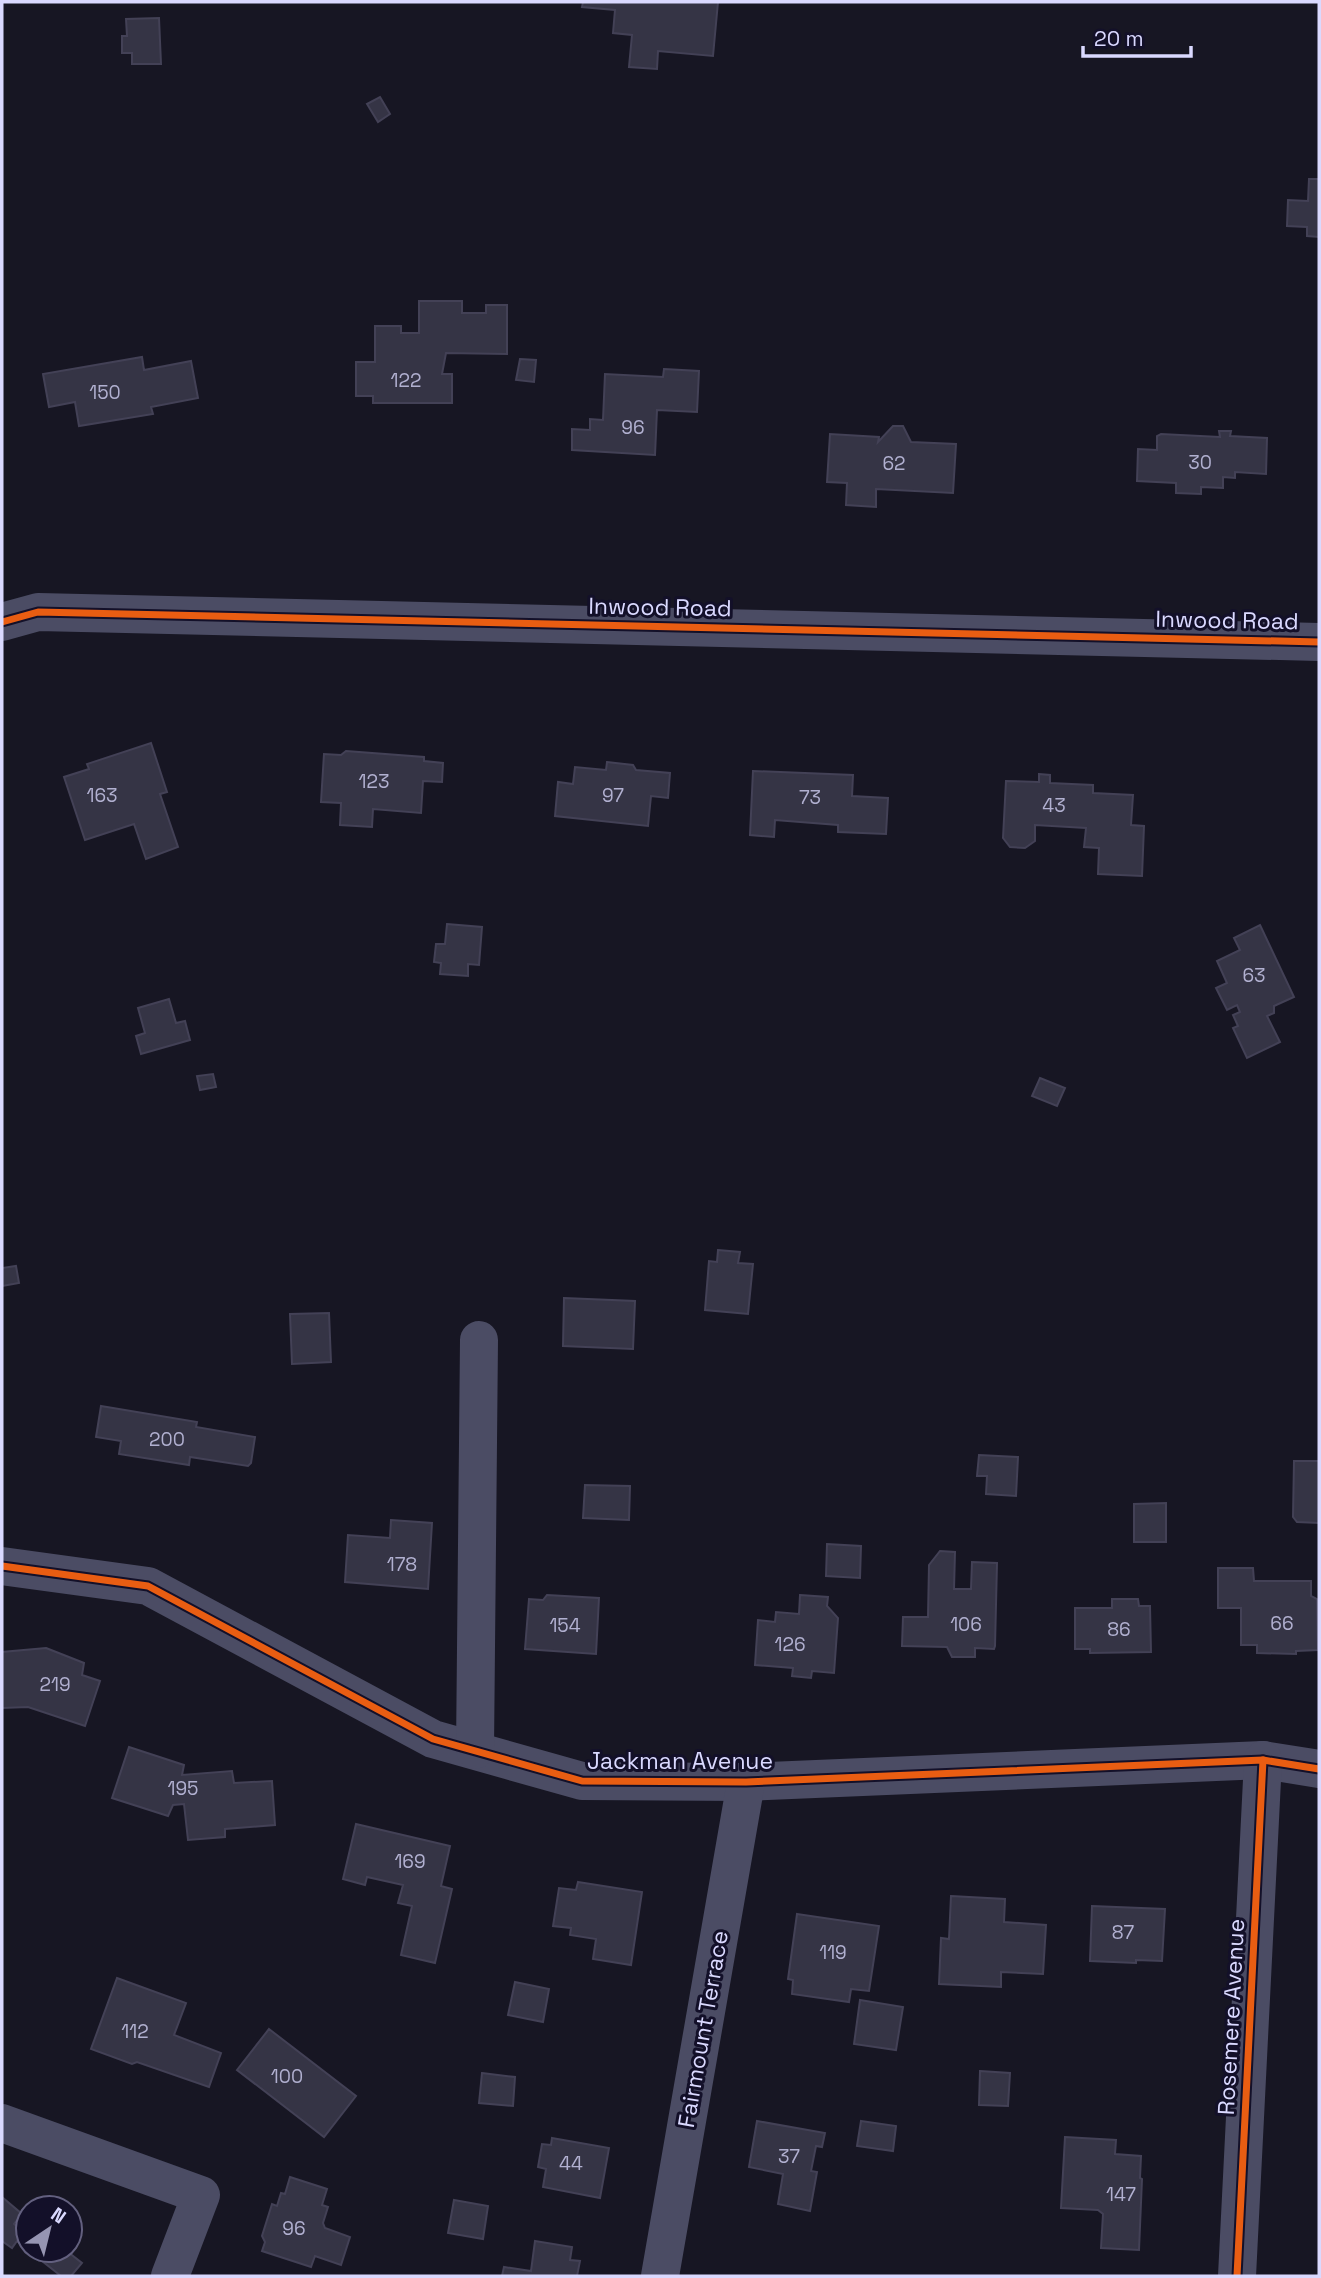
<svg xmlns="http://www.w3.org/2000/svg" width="1321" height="2278" font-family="'Space Grotesk',sans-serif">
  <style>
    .building { fill: #353445; stroke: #434156; stroke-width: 2 }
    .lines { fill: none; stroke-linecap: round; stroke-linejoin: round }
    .minor { stroke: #4b4c64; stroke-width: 38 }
    .cycleway-casing { stroke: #131029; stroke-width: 11 }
    .cycleway { stroke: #e95d12; stroke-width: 7 }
    .labels { text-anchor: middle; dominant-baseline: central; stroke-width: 6; stroke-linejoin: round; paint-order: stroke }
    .number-label { font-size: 19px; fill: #b1b0d0 }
    .street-label { font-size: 23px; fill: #dad9ff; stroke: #131029 }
  </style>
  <rect width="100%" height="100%" fill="#171623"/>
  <g class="building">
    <polygon points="583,2 718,2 713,56 658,51 657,69 629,67 632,35 613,33 615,10 582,7"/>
    <polygon points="159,18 161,64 132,64 132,53 122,53 122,36 127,36 126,19"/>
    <polygon points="380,97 390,114 378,122 367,104"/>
    <polygon points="1309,179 1319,179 1319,237 1307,236 1307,227 1287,226 1288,200 1308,201"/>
    <polygon points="419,301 462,301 462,313 486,313 486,305 507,305 507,354 446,353 442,374 452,374 452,403 373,403 373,396 356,396 356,362 375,362 375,326 401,326 401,333 419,333"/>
    <polygon points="142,357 144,370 191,361 198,398 151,407 153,414 79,426 75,402 49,407 43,374"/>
    <polygon points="520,359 536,360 534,382 516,380"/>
    <polygon points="664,369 699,371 697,412 657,410 655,455 572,450 572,429 590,430 590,419 603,420 605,374 663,377"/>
    <polygon points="893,426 903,426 911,442 956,444 953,493 876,489 876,507 846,505 847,483 827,482 830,434 879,437 878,442"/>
    <polygon points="1219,431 1231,431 1230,436 1267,438 1266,474 1235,472 1235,478 1223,477 1223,488 1201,487 1201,494 1176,493 1176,483 1137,481 1138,449 1157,450 1157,436 1161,434 1220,437"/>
    <polygon points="151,743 167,792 160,794 178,847 146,859 134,824 85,840 64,777 89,769 87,764"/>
    <polygon points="346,751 424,757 424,761 443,763 442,782 423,781 421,813 373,809 372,827 340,825 341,803 321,802 324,754 341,755"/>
    <polygon points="607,762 633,765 636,770 670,773 668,798 651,796 648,826 555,816 558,782 573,784 575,767 606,770"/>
    <polygon points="753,771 853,775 852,796 888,798 886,834 838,832 838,825 775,820 774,837 750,835"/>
    <polygon points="1039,774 1050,775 1050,783 1093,785 1093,793 1133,795 1131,825 1144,826 1142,876 1098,874 1099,848 1084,847 1086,828 1035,825 1035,841 1025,848 1010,847 1003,838 1006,781 1039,782"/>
    <polygon points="447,924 482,927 479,965 468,964 468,976 440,974 441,963 434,962 436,944 445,944"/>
    <polygon points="1260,925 1294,997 1274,1006 1274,1013 1267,1016 1280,1042 1247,1058 1233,1028 1238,1026 1233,1015 1240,1012 1237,1005 1227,1010 1216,988 1227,983 1217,961 1240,950 1234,938"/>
    <polygon points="169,999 176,1023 185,1021 190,1040 141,1054 136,1036 145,1033 138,1008"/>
    <polygon points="213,1074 216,1087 200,1090 197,1076"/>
    <polygon points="1040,1078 1065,1088 1057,1106 1032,1096"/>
    <polygon points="718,1250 740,1252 738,1263 753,1264 748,1314 705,1310 709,1261 717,1262"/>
    <polygon points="16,1266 19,1283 2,1286 2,1268"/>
    <polygon points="564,1298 635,1301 633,1349 563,1346"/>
    <polygon points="329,1313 331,1362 292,1364 290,1314"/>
    <polygon points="101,1406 197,1422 196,1427 255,1437 251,1463 248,1466 190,1457 189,1465 119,1454 121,1441 96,1437"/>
    <polygon points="979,1455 1018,1457 1016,1496 986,1494 987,1476 977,1476"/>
    <polygon points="1294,1461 1319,1461 1319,1523 1297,1522 1293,1517"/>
    <polygon points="585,1485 630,1486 629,1520 583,1518"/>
    <polygon points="1166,1503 1166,1542 1134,1542 1134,1504"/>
    <polygon points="391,1520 432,1523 428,1589 345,1582 348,1535 390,1538"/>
    <polygon points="827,1544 861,1546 860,1578 826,1576"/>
    <polygon points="940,1551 955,1552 954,1589 971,1589 972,1562 997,1563 995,1646 994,1649 975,1648 975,1657 952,1657 947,1647 902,1646 903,1617 928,1617 929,1565"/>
    <polygon points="1218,1568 1253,1568 1254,1581 1311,1581 1311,1596 1317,1599 1318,1650 1296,1651 1296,1654 1257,1653 1257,1645 1241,1645 1241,1608 1218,1608"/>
    <polygon points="547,1595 599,1598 596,1654 525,1649 529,1599 543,1600"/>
    <polygon points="800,1595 828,1597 827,1606 838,1618 834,1673 812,1671 811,1678 792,1676 793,1668 755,1665 758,1620 775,1622 776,1612 799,1614"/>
    <polygon points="1112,1599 1138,1599 1139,1606 1150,1606 1151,1652 1090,1653 1090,1649 1075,1649 1075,1608 1112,1608"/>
    <polygon points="46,1648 84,1663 82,1675 100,1681 85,1726 28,1707 2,1708 2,1652"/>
    <polygon points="129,1747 184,1765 182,1775 232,1771 234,1783 272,1781 275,1825 225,1829 225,1837 188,1840 184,1804 173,1805 168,1816 112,1798"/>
    <polygon points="356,1824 450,1846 441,1886 452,1889 435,1963 401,1955 412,1906 398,1903 403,1885 367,1877 365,1885 343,1879"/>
    <polygon points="578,1882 642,1892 631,1965 593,1959 596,1939 570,1935 571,1928 553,1926 559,1888 576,1890"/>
    <polygon points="951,1896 1005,1899 1004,1922 1046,1925 1043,1974 1001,1972 1001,1987 939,1984 941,1938 949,1939"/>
    <polygon points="1092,1906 1165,1909 1162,1961 1136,1960 1136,1963 1090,1961"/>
    <polygon points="797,1914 879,1926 869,1991 851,1989 849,2002 792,1994 793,1980 788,1979"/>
    <polygon points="117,1978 186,2003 174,2035 221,2053 209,2087 137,2062 132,2064 91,2049"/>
    <polygon points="515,1982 549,1989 543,2022 508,2015"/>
    <polygon points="860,2000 903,2007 896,2050 854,2044"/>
    <polygon points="269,2029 356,2096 324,2137 237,2070"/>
    <polygon points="980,2071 1010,2073 1008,2106 979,2105"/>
    <polygon points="482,2073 515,2077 513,2106 479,2103"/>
    <polygon points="757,2121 825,2133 822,2147 816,2146 811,2171 817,2172 810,2211 778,2204 783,2174 749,2167"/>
    <polygon points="861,2121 896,2126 893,2151 857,2146"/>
    <polygon points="1065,2137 1116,2140 1115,2154 1141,2156 1140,2178 1142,2179 1139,2250 1101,2248 1103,2214 1098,2210 1061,2208"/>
    <polygon points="552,2138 609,2148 600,2198 543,2187 546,2169 538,2167 542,2144 551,2145"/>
    <polygon points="290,2177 327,2189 322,2205 328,2207 323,2223 325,2228 350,2237 341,2265 315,2256 311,2267 262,2251 265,2242 262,2236 272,2204 277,2206 281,2193 285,2194"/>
    <polygon points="2,2197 22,2214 14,2224 22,2231 28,2223 28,2250 17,2241 12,2248 2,2241"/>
    <polygon points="454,2200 488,2206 483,2239 448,2233"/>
    <polygon points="70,2227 81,2236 70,2250"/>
    <polygon points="535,2241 572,2247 570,2260 580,2261 577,2276 502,2276 504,2267 531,2271"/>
    <polygon points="28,2250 70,2250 68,2252 82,2263 71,2276 61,2276"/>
  </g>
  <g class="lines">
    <g class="minor">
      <polyline points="2,622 38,612 1319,642"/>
      <polyline points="2,1566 148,1586 433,1739 582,1781 746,1782 1263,1760 1319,1769"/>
      <polyline points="475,1750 479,1340"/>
      <polyline points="2,2123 201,2195 170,2276"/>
      <polyline points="660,2276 746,1782"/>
      <polyline points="1237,2276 1263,1760"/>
    </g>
    <g class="cycleway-casing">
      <g id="cycleway">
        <polyline points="2,622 38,612 1319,642"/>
        <polyline points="2,1566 148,1586 433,1739 582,1781 746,1782 1263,1760 1319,1769"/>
        <polyline points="1237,2276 1263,1760"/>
      </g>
    </g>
    <use href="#cycleway" class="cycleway"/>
  </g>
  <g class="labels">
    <g class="number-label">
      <text x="406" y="380">122</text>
      <text x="105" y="392">150</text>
      <text x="633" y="427">96</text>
      <text x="1200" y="462">30</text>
      <text x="894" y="463">62</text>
      <text x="374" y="781">123</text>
      <text x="102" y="795">163</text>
      <text x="613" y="795">97</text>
      <text x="810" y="797">73</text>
      <text x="1054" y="805">43</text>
      <text x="1254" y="975">63</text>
      <text x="167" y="1439">200</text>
      <text x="402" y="1564">178</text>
      <text x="1282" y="1623">66</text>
      <text x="966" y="1624">106</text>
      <text x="565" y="1625">154</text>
      <text x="1119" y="1629">86</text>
      <text x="790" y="1644">126</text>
      <text x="55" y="1684">219</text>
      <text x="183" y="1788">195</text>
      <text x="410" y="1861">169</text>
      <text x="1123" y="1932">87</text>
      <text x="833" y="1952">119</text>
      <text x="135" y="2031">112</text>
      <text x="287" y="2076">100</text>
      <text x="789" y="2156">37</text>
      <text x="571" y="2163">44</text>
      <text x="1121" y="2194">147</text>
      <text x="294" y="2228">96</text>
    </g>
    <g class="street-label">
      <text transform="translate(660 607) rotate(1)">Inwood Road</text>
      <text transform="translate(1227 620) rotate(1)">Inwood Road</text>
      <text x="680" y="1761">Jackman Avenue</text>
      <text transform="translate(1231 2017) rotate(-87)">Rosemere Avenue</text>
      <text transform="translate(703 2029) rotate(-80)">Fairmount Terrace</text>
    </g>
  </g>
  <rect width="1321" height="2278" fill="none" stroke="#dad9ff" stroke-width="7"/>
  <g transform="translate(49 2229) rotate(35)"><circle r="33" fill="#131029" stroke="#63607f" stroke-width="2"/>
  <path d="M0-5L12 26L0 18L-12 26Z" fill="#9695b2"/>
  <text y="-10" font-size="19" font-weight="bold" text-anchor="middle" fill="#dad9ff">N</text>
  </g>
  <path d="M1083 46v10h108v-10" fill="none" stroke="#dad9ff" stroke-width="3.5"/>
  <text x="1094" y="46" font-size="21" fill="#dad9ff" stroke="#131029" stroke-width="5" paint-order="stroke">20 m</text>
</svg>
